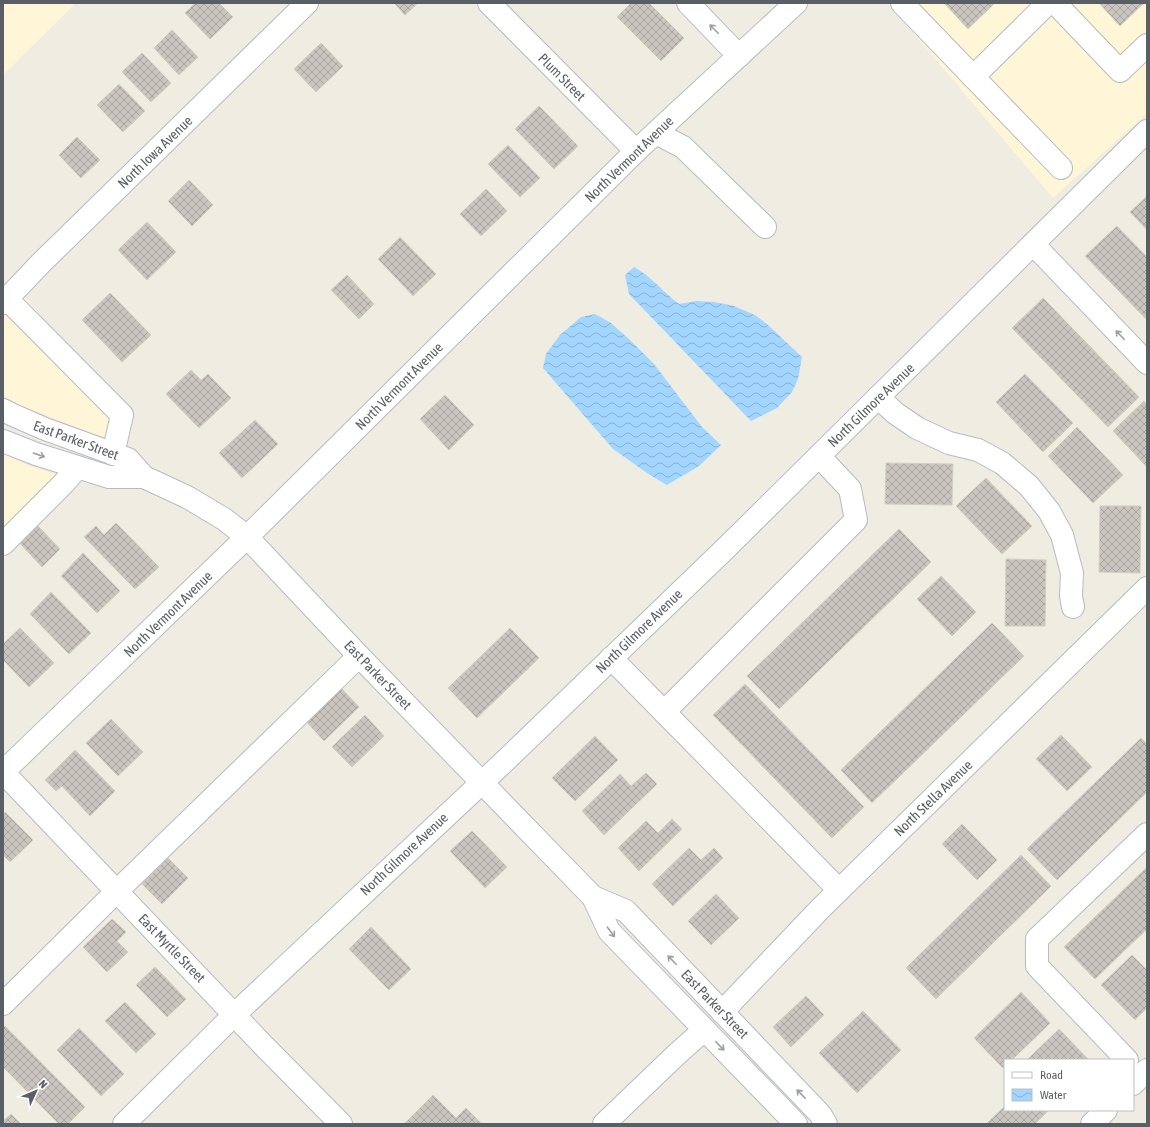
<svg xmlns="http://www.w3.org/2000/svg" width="1150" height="1127" font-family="'Asap Condensed',sans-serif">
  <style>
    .commercial { fill: #fff6d7 }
    .water { fill: url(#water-waves) }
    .building { fill: url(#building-cross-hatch); stroke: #d4cec0 }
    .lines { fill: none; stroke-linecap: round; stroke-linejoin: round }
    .minor-casing { stroke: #b7bbc0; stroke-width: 24 }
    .minor { stroke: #fff; stroke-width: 22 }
    .oneway { stroke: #9c9fa3 }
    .labels { text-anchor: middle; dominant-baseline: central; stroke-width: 4; stroke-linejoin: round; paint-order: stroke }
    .street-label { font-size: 14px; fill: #5a5f65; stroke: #fff }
  </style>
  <defs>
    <pattern id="water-waves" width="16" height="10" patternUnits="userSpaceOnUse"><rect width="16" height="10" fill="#a2d6ff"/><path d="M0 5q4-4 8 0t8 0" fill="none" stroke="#87b1d2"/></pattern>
    <pattern id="building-cross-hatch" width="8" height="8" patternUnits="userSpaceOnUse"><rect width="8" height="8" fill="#cac6bf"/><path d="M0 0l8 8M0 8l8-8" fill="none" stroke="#a7a49f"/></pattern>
  </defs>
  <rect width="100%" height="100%" fill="#efece2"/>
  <g class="commercial">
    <polygon points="3,3 76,3 3,75"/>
    <polygon points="888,3 1147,3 1147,113 1053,198"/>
    <polygon points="25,297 128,416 108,439 19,405 3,395 3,318"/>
    <polygon points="3,454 31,466 73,480 3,559"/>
  </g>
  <g class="water">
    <path d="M634 267C652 277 663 292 679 304L696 301 714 302 734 306 755 315 767 324 802 357 798 379 792 392 777 408 751 421 629 294 625 275Z"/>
    <polygon points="595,314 611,323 629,339 654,364 702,427 721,445 699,466 667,485 647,473 613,449 543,368 546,354 560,335 581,317"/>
  </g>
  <g class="building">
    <polygon points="195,3 219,3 233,17 210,39 185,13"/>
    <polygon points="394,3 418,3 405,15"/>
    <polygon points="631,3 649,3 684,38 661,61 617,17"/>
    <polygon points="944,3 995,3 968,29"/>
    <polygon points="1099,3 1144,3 1120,26"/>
    <polygon points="172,30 198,57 179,75 154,48"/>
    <polygon points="321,43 343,66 316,92 294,69"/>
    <polygon points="142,53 171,83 151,102 122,72"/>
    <polygon points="119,84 145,111 123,132 97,105"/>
    <polygon points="539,106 578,146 554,169 515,129"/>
    <polygon points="77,137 100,160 81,178 59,155"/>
    <polygon points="508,145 540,178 520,197 488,164"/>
    <polygon points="189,180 213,205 192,226 168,201"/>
    <polygon points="486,189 507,211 481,236 460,214"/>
    <polygon points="1147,196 1147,230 1130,212"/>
    <polygon points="147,222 176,252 147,280 118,250"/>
    <polygon points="1117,226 1147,257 1147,320 1085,256"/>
    <polygon points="400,237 436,274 413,296 378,259"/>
    <polygon points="347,275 374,304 359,319 331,290"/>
    <polygon points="110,293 151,335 122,362 82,320"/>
    <polygon points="1043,298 1139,397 1108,427 1012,328"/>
    <polygon points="191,370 201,380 208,374 231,398 199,428 166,394"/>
    <polygon points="1025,374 1073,423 1043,452 996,402"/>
    <polygon points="445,395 474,425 449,450 420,419"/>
    <polygon points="1144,401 1147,405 1147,467 1113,431"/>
    <polygon points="255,420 278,444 242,478 219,453"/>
    <polygon points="1077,427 1123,475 1093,503 1048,456"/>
    <polygon points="886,463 953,464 952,505 885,504"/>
    <polygon points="986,478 1032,526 1002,554 956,506"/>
    <polygon points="1100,506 1141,506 1140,573 1099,572"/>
    <polygon points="35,523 60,549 42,567 17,540"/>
    <polygon points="116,523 159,567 135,589 84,537 96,526 104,535"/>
    <polygon points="899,529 931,562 779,709 747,676"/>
    <polygon points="83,553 120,591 97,613 61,576"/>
    <polygon points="1006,559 1046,560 1045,626 1005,626"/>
    <polygon points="941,576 976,612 952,636 917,599"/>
    <polygon points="51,592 91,633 69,654 30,614"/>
    <polygon points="992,623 1024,656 872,803 841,770"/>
    <polygon points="20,628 54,663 29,687 3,660 3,644"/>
    <polygon points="510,628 539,658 477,718 448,688"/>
    <polygon points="745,684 864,807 832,838 713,715"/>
    <polygon points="340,687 359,707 324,741 305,720"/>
    <polygon points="365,715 384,736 352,767 332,747"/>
    <polygon points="111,719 143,752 118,776 86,743"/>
    <polygon points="1061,735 1092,767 1067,791 1036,759"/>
    <polygon points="595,736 618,760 575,801 552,778"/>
    <polygon points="1141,738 1147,744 1147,792 1057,880 1027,849"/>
    <polygon points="75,750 115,791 90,816 62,786 56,791 45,780"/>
    <polygon points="646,773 657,784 604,835 582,811 620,774 631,786"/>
    <polygon points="5,812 33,840 10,862 3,855 3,814"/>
    <polygon points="672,819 682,829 639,871 618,848 646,821 658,833"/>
    <polygon points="962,824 997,860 977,880 942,844"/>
    <polygon points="472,831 507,867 485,888 450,851"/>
    <polygon points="689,848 701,860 714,848 723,858 673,906 652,884"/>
    <polygon points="1021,855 1051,886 936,999 906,968"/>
    <polygon points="168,858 188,878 162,904 142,884"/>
    <polygon points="1147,867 1147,929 1095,979 1064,947"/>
    <polygon points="716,894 739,918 711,945 688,921"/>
    <polygon points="112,919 126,932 117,941 128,952 107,972 83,947"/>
    <polygon points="371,927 411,969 389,990 349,949"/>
    <polygon points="1132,955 1147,970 1147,1008 1135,1020 1101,985"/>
    <polygon points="155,967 186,999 167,1017 136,985"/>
    <polygon points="1021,992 1050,1023 1012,1060 1005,1060 1005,1067 1003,1068 974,1038"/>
    <polygon points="806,996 824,1015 791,1047 773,1027"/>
    <polygon points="125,1002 156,1034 136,1053 105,1021"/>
    <polygon points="863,1011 901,1050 857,1093 819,1053"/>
    <polygon points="5,1026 85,1107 68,1124 59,1124 3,1067 3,1028"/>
    <polygon points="79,1028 124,1074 101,1096 57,1050"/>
    <polygon points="1059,1029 1089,1060 1029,1060 1028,1059"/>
    <polygon points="433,1095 456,1118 466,1108 482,1124 404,1124"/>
    <polygon points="1005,1106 1005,1110 1049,1110 1035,1124 986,1124"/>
    <polygon points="11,1114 21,1124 3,1124 3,1121"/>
  </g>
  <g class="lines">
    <g class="minor-casing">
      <g id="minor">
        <polyline points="489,3 636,151"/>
        <polyline points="688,3 739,56"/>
        <polyline points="902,3 1061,168"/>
        <polyline points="1055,3 1120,71 1147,45"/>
        <polyline points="973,77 1048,3"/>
        <polyline points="656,133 683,147 765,227"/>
        <polyline points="1033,244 1147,363"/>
        <polyline points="7,299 122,415 113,454"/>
        <polyline points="3,303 41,263 307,3"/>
        <polyline points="878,397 895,413 917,428 949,443 978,450 1002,463 1029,486 1049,511 1062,535 1072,573 1071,596 1073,607"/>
        <polyline points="3,410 13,415 45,429 128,459 144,477 187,497 224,519 247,537 359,656 593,897 609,931 796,1124"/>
        <polyline points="3,441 36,454 109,477 144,477"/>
        <polyline points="3,544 64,483 77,468"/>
        <polyline points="611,658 839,890"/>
        <polyline points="664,712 856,520 850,489 819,456"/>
        <polyline points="3,772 247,537 636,151 796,3"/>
        <polyline points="3,772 263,1045 341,1124"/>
        <polyline points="593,897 626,911 820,1114 826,1124"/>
        <polyline points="3,1004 117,891 359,656"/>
        <polyline points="722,1012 820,909 1147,588"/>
        <polyline points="1127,1060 1037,966 1037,939 1147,834"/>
        <polyline points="1133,1084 1147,1070"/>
        <polyline points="124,1124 235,1014 507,759 727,547 1147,131"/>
        <polyline points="604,1124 677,1054 704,1030"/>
        <polyline points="1092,1124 1106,1110"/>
      </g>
    </g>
    <use href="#minor" class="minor"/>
  </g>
  <defs><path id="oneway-shaft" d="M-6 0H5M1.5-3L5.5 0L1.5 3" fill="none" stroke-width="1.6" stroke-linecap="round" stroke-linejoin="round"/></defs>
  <g class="oneway">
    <use href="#oneway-shaft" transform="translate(714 29) rotate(-135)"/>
    <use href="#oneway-shaft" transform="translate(1120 335) rotate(-134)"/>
    <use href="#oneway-shaft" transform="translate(39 455) rotate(19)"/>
    <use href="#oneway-shaft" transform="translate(611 932) rotate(53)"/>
    <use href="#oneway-shaft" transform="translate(672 960) rotate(-134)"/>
    <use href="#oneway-shaft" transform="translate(720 1046) rotate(46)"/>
    <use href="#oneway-shaft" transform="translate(801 1094) rotate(-134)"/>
  </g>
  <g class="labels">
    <g class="street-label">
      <text transform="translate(562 77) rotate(45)">Plum Street</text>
      <text transform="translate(155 152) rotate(-44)">North Iowa Avenue</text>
      <text transform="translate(629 159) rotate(-44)">North Vermont Avenue</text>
      <text transform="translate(399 386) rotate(-45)">North Vermont Avenue</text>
      <text transform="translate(871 405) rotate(-44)">North Gilmore Avenue</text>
      <text transform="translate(76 440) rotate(20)">East Parker Street</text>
      <text transform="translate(168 614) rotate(-44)">North Vermont Avenue</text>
      <text transform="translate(639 631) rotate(-44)">North Gilmore Avenue</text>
      <text transform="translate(378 675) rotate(46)">East Parker Street</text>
      <text transform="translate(933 798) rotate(-44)">North Stella Avenue</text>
      <text transform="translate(404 854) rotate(-43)">North Gilmore Avenue</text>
      <text transform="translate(172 948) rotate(46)">East Myrtle Street</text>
      <text transform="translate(715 1004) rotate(46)">East Parker Street</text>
    </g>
  </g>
  <rect width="1150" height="1127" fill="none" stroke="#5a5f65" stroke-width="8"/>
  <rect x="1004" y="1059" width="130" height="52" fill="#ffffff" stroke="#bdbfc1"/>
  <rect x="1012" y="1072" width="20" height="6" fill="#ffffff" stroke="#bdbfc1"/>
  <text x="1040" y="1079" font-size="12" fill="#5a5f65">Road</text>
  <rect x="1012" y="1089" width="20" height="12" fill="url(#water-waves)" stroke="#bdbfc1"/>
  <text x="1040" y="1099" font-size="12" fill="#5a5f65">Water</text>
  <g transform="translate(36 1091) rotate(46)" stroke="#ffffff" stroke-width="3" paint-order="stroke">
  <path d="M0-3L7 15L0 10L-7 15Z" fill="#5a5f65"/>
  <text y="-6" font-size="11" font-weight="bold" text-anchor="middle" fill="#5a5f65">N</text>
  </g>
</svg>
